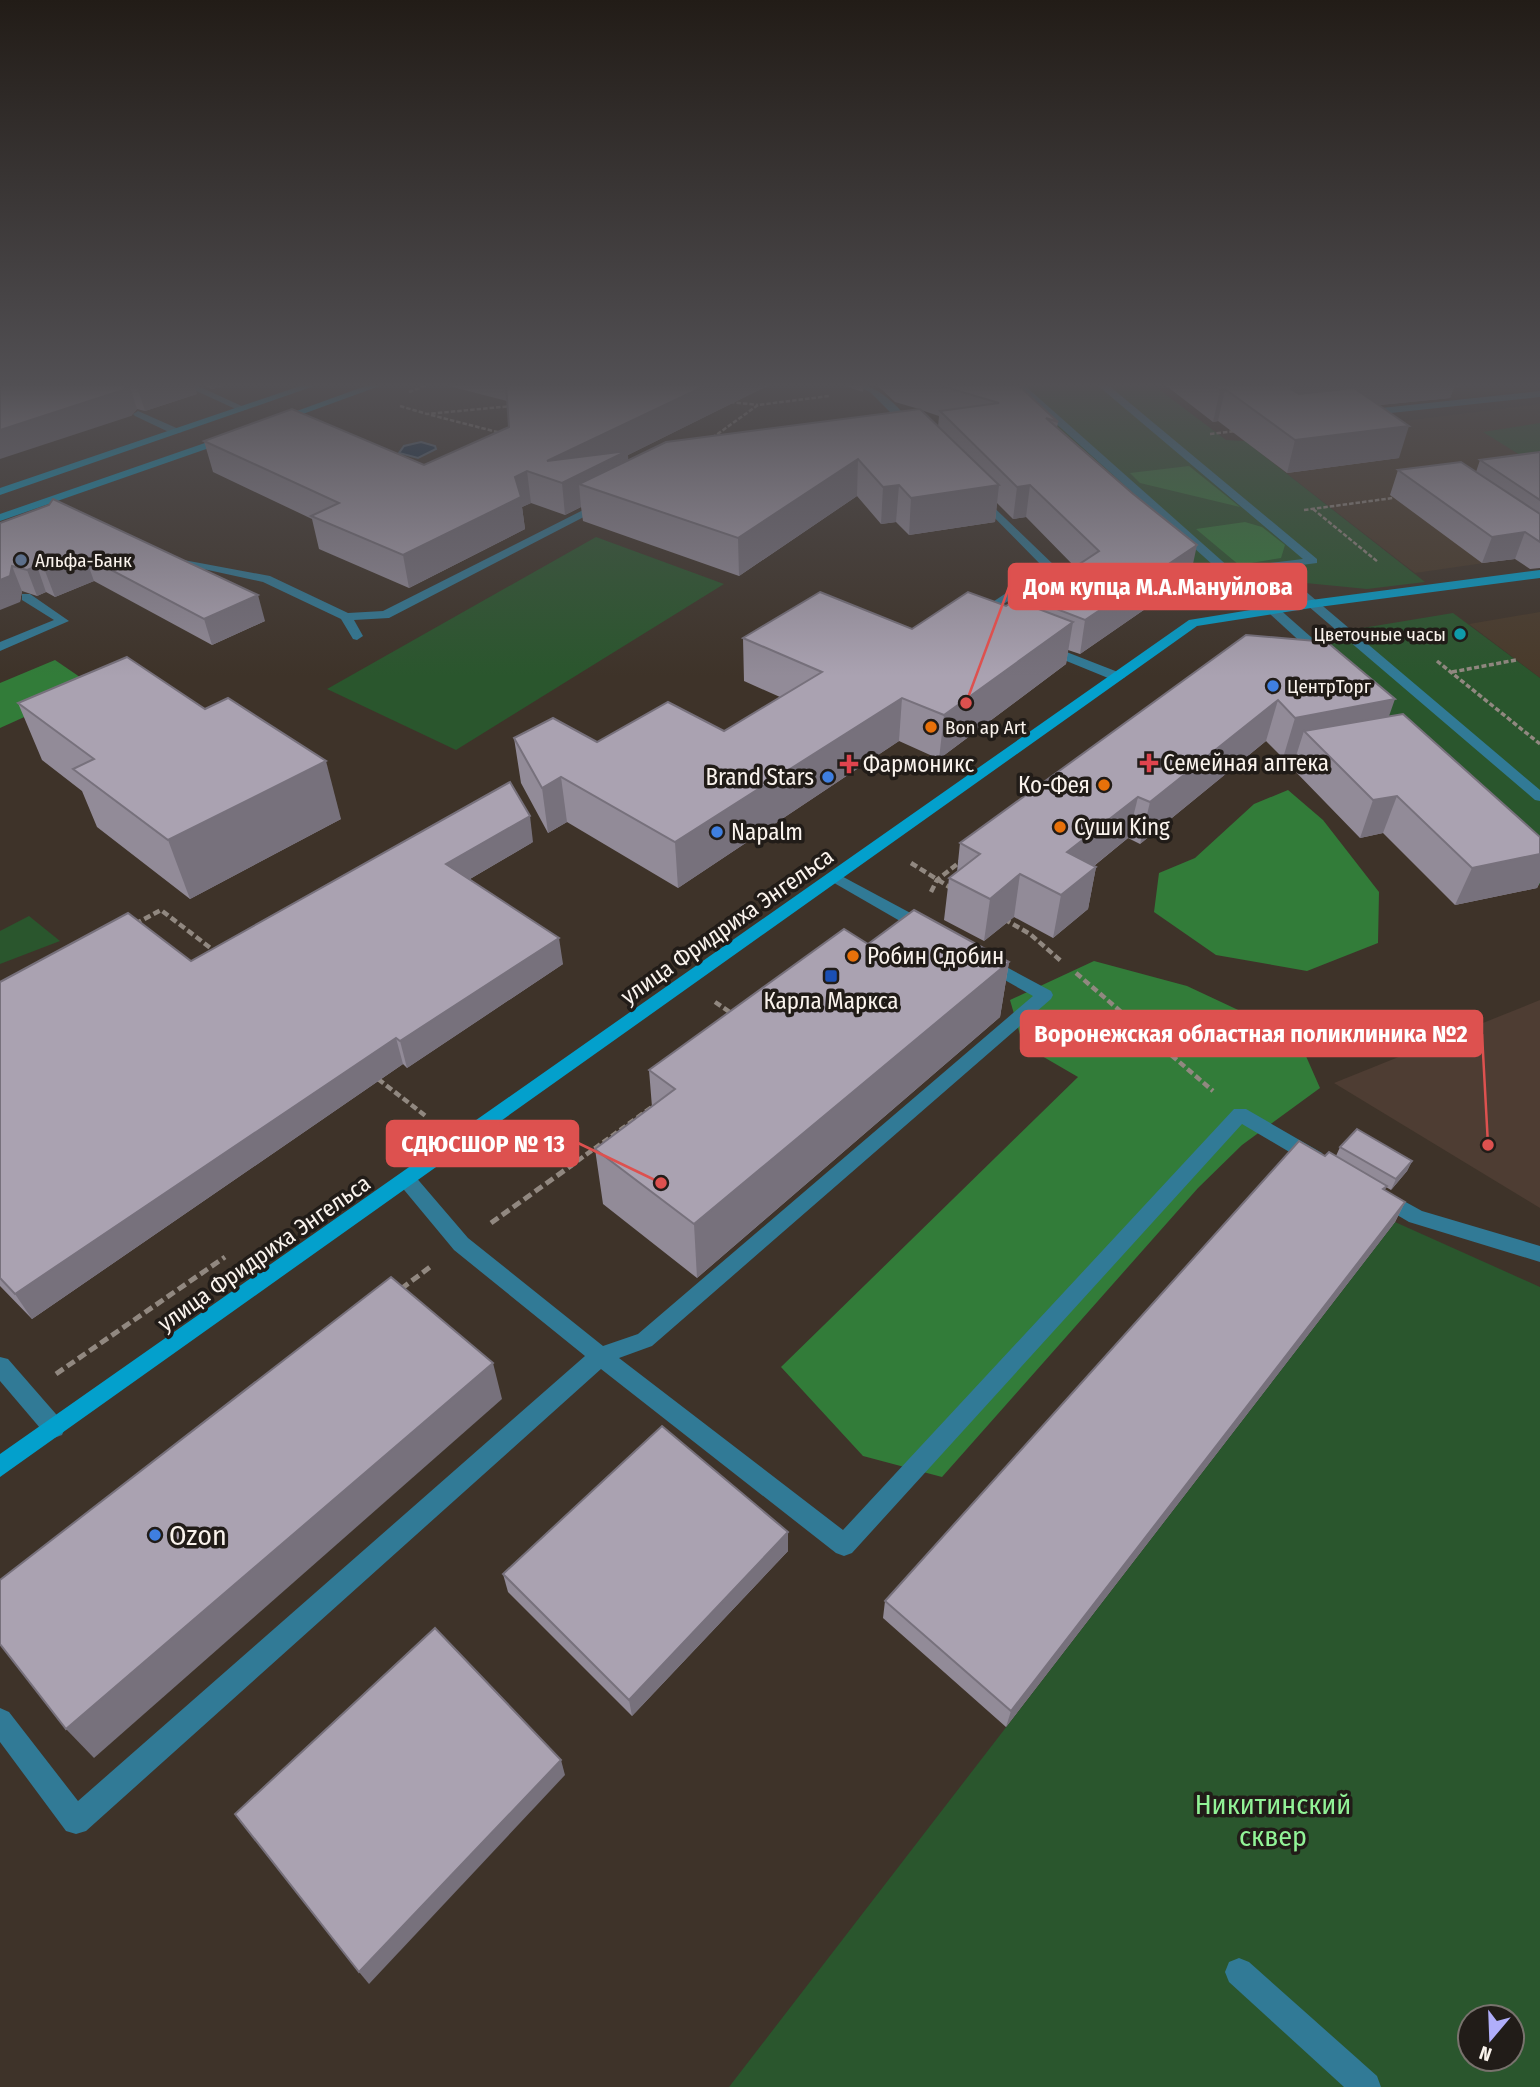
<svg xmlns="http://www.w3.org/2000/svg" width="1540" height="2087" font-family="'Fira Sans Condensed',sans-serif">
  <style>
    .built { fill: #493a2a }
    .medical { fill: #4e3d33 }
    .green { fill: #2a562d; fill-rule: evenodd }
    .forest { fill: #327c39 }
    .water { fill: #032648; stroke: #4d647a; stroke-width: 2 }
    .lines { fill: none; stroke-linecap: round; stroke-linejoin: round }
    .path-far3 { stroke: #918880; stroke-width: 2.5; stroke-dasharray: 4.5 2; stroke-linecap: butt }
    .path-far2 { stroke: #918880; stroke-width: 3.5; stroke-dasharray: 5 2.5; stroke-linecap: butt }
    .path-far1 { stroke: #918880; stroke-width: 4.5; stroke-dasharray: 7 3.5; stroke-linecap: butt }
    .path { stroke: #918880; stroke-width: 5; stroke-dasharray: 9 4.5; stroke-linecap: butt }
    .lane { fill: #317a96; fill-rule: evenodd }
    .street { fill: #317a96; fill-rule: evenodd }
    .secondary { fill: #03a0cc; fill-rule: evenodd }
    .wall { fill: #928b98; fill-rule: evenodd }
    .shaded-wall { fill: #77717c }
    .building { fill: #aaa2b1; stroke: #77717c; stroke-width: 2 }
    .service-dot { fill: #5c6f8a; stroke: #211c18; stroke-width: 2.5 }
    .culture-dot { fill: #0f9aa8; stroke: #211c18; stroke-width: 2.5 }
    .shop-dot { fill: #3f7fe0; stroke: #211c18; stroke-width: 2.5 }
    .food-dot { fill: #e8710a; stroke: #211c18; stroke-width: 2.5 }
    .health-dot { fill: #e0444e; stroke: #211c18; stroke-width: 2.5 }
    .transit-dot { fill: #1a4fb4; stroke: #211c18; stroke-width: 2.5 }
    .labels { text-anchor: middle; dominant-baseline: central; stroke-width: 7; stroke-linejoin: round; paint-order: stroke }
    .far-poi-label { font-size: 19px; fill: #faf3ed; stroke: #211c18; text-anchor: start }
    .poi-label { font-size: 23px; fill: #faf3ed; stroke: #211c18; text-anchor: start }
    .street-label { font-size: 23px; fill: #faf3ed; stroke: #211c18 }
    .near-poi-label { font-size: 28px; fill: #faf3ed; stroke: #211c18; text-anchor: start }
    .near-park-label { font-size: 28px; fill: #92f397; stroke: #211c18 }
    .leader { fill: none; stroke: #dd514f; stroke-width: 2.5 }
    .callout-dot { fill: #dd514f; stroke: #211c18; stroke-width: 2.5 }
    .callout { fill: #dd514f; stroke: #dd514f; stroke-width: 2.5 }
    .callout-label { font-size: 24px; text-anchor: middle; font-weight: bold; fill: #fff }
  </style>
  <rect width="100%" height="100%" fill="#3e3329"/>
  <g class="built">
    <polygon points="1427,384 1540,384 1540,390 1452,399"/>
    <polygon points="1540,404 1540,555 1415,573 1245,441"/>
    <polygon points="1540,612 1540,678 1469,624"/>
  </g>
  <polygon class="medical" points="1540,1000 1540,1208 1334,1083"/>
  <g class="green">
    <polygon points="981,384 1152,384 1226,440 1245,441 1425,582 1367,589 1285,581 1202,588 1126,526"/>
    <polygon points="1540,423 1540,458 1528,460 1483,432"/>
    <polygon points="596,537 724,584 456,750 327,689"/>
    <polygon points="1453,613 1540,678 1540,885 1278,642"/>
    <polygon points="29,916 60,941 0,964 0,931"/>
    <path d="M1395 1222 1540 1287V2087H729ZM1470 2017H1512V2059H1470Z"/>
  </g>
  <g class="forest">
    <polygon points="1189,466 1240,507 1140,483 1130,473"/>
    <polygon points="1245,522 1262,527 1285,545 1281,558 1239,565 1196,529"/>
    <polygon points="55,660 93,686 0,728 0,683"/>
    <polygon points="1288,790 1323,820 1379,892 1378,943 1307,971 1216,955 1154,912 1159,873 1195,858 1254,804"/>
    <polygon points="1094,961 1187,986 1298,1038 1320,1088 1242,1145 1198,1188 942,1477 863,1456 781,1367 1078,1077 1023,1045 1010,1000"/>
  </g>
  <polygon class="water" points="421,442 435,446 436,449 418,458 399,453 404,446"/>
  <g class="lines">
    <g class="path-far3">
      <polyline points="409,392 430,384"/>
      <polyline points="730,402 758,405"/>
      <polyline points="400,406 427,414 512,406"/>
      <polyline points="431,415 501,433"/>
      <polyline points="1210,434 1237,431"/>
      <polyline points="712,438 758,405 829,396"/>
      <polyline points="1313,509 1378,562"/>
      <polyline points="1304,510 1393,498"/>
    </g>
    <g class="path-far2">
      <polyline points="1437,661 1540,744"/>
      <polyline points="1452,672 1516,660"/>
    </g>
    <g class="path-far1">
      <polyline points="911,863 951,888"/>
      <polyline points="931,892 937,880 961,861"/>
      <polyline points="1004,919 1030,934 1061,961"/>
      <polyline points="135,924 161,910 217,953"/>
      <polyline points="1076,973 1213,1091"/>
      <polyline points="715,1002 734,1015"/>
      <polyline points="378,1079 427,1117"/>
      <polyline points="569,1167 652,1107"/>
    </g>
    <g class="path">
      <polyline points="491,1223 572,1165"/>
      <polyline points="401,1289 430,1267"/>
      <polyline points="56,1374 225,1257"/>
    </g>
    <g class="lane">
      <polygon points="181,384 194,384 248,409 240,411"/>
      <path d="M852 384C881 384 896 407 916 426V430H908L870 392Z"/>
      <polygon points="1540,391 1540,397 1363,416 1358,413 1363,410"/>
      <polygon points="138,411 181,430 182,432 173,434 135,416 133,414"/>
      <polygon points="981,495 1057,568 980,620 974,616 976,613 1044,568 977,500 977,496"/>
      <polygon points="601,501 605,502 605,506 389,618 354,620 363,636 357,640 353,639 341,619 263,582 167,561 173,558 270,576 348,613 383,611"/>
      <polygon points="22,594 30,594 69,621 0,651 0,642 54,620 22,600"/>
      <polygon points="1269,607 1277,607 1328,652 1328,658 1318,658 1269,613"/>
      <polygon points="1046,644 1123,674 1125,677 1118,681 1113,680 1042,651 1042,645"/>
      <polygon points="1317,755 1322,756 1322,762 1283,769 1276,765 1278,762"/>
      <polygon points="834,872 931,924 933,928 931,932 919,932 829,880 826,877"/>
      <polygon points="986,956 1051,991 1053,995 1051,999 652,1346 619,1358 843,1530 1234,1109 1246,1109 1322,1153 1324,1158 1322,1163 1308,1163 1242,1124 852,1553 844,1556 836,1553 601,1369 86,1831 76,1834 66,1831 0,1742 0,1708 9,1712 78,1801 585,1356 454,1250 400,1185 397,1180 400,1175 414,1175 468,1238 603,1346 638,1334 1033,996 980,966 978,962 980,958"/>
      <polygon points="1382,1189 1422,1211 1540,1246 1540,1262 1409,1222 1375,1202 1372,1197 1375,1192"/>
      <polygon points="0,1357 8,1359 62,1421 65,1428 62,1435 54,1438 46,1435 0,1381"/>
      <polygon points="1239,1958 1249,1962 1377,2076 1381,2087 1344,2087 1229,1982 1225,1972 1229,1962"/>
    </g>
    <polygon class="street" points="1012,384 1023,384 1230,568 1303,559 1096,384 1107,384 1317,559 1317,563 1278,568 1540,790 1540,801 1535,800 1266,570 1223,574"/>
    <g class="secondary">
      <polygon points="306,384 320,384 0,495 0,488"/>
      <polygon points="371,384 385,384 281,422 272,420"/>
      <polygon points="228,435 233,438 232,440 0,521 0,514"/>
      <polygon points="1540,570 1540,578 1311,608 1197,626 0,1477 0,1454 1189,620 1311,600"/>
    </g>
  </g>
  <g class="wall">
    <polygon points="0,384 194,384 197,394 145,411 137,409 131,416"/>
    <polygon points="200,384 228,384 212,389"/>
    <path d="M441 384H771L628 455V460L919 409 895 402 878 386 873 384H1017L1058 422 1057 428 1190 578 1080 654 1068 650 1066 664 939 759 899 741 678 888 567 822 548 833 521 783 514 738 597 742 724 731 780 697 744 681 743 638 912 629 1006 606 1027 604 1028 598 1075 567 1026 517 1013 519 997 503 995 522 909 535 896 522 881 524 857 496 739 576 583 521 581 507 565 515 531 503 522 507 525 529 409 588 319 549 312 519 213 472 204 441 424 465 509 427 507 401ZM921 410 939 416 938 427Z"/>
    <polygon points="839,384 863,384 863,392"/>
    <polygon points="1164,384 1477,384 1454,387 1450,398 1379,405 1399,458 1287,473 1218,421 1213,422"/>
    <polygon points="1540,452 1540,568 1530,569 1515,559 1482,563 1390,495 1398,470 1476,472 1480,460"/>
    <polygon points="0,523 265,621 212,645 94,581 55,597 46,592 37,596 22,591 20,602"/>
    <polygon points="1246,635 1389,717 1540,837 1540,882 1537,888 1455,905 1383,833 1360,838 1292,768 1296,756 1283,758 1266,741 1140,844 1128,838 1094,866 1096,867 1088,909 1053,938 1014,917 984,941 944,920 949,878 957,872 960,843"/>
    <polygon points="18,703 341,819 190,899 97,827 82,791 42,760"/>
    <polygon points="533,842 470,879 563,964 407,1068 403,1064 32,1319 0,1286 0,982 191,961"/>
    <polygon points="868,944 1009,962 1000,1017 697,1278 603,1204 595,1149 652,1107 649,1070"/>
    <polygon points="1340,1147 1412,1161 1407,1171 1391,1190 1386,1187 1385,1190 1405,1202 1395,1222 1006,1727 883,1618 885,1601 1325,1156 1336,1156"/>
    <polygon points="788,1532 788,1551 632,1716 508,1592 503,1574"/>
  </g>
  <g class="shaded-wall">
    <polygon points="129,384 137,409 131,416 0,459 0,430"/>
    <polygon points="143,384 194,384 197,394 145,411 137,386"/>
    <polygon points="210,384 228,384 212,389"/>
    <polygon points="709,384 771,384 628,455 630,483 579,484 581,507 565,515 562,483 547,461"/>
    <polygon points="1297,384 1477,384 1454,387 1450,398 1291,414 1291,389"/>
    <polygon points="1225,389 1218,421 1213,422 1220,390"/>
    <polygon points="1409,426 1399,458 1287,473 1295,440"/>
    <polygon points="858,459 857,496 739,576 738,538"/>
    <polygon points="527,471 531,503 522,507 525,529 409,588 403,555 515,477"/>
    <polygon points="899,485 896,522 881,524 883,487"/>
    <polygon points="999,485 995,522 909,535 911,498"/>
    <polygon points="1030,485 1026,517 1013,519 1017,487"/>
    <polygon points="1525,532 1515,559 1482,563 1492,537"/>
    <polygon points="1197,545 1190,578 1080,654 1085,620"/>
    <polygon points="85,556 94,581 55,597 45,571"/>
    <polygon points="12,566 22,591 20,602 0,610 0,580"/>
    <polygon points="37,566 46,592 37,596 27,570"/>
    <polygon points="258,595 265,621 212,645 204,619"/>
    <polygon points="1073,622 1066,664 939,759 944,715"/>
    <polygon points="902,698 899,741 678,888 675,842"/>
    <polygon points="1395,699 1381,739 1304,731 1296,756 1283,758 1295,718"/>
    <polygon points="1278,700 1266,741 1140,844 1150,802"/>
    <polygon points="326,761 341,819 190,899 168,840"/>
    <polygon points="561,777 567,822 548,833 542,788"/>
    <polygon points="1397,796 1383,833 1360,838 1373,800"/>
    <polygon points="1138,797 1128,838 1059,894 1067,852"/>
    <polygon points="530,816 533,842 451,890 446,864"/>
    <polygon points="1540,854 1540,882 1537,888 1455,905 1472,868"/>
    <polygon points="1096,867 1088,909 1053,938 1061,895"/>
    <polygon points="1020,874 1014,917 984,941 990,899"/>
    <polygon points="559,938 563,964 407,1068 400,1041"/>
    <polygon points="1009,962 1000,1017 697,1278 694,1224"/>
    <polygon points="396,1038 403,1064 32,1319 15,1294"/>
    <polygon points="1412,1161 1407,1171 1391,1190 1396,1179"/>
    <polygon points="1405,1202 1395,1222 1006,1727 1011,1711"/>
    <polygon points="493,1363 502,1399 94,1758 66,1729"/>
    <polygon points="788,1532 788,1551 632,1716 629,1700"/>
    <polygon points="561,1760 565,1775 369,1984 359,1972"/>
  </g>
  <g class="building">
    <polygon points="0,384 128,384 123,390 0,430"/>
    <polygon points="506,384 709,384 547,461 627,451 562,483 527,471 515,477 521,497 403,555 311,516 339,503 204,441 292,409 424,465 509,427"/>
    <polygon points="935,384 1017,384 1058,422 1046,418 1132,493 1197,545 1085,620 1028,598 1099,551 1030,485 1017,487 940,411 999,403"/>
    <polygon points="1211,384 1297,384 1291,389 1299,394 1354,388 1409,426 1295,440 1225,389 1220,390"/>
    <polygon points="920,409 999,485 911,498 899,485 883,487 858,459 738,538 579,484 666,442"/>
    <polygon points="1540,452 1540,500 1480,460"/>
    <polygon points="1461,462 1540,514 1540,542 1525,532 1492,537 1398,470"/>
    <polygon points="53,499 258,595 204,619 85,556 45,571 37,566 27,570 12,566 10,576 0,580 0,523 49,505"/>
    <polygon points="820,592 912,629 968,592 1006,606 1015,600 1073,622 944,715 902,698 675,842 561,777 542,788 514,738 553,718 597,742 668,702 724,731 822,672 743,638"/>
    <polygon points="1246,635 1327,642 1395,699 1295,718 1278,700 1150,802 1138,797 1067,852 1096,867 1061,895 1020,874 990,899 949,878 980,854 960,843"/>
    <polygon points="127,657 205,709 228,698 326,761 168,840 73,769 94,759 18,703"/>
    <polygon points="1403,714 1540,837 1540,854 1472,868 1397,796 1373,800 1304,731"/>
    <polygon points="510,782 530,816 446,864 559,938 400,1041 396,1038 15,1294 0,1278 0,982 128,913 191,961"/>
    <polygon points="914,910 1009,962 694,1224 595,1149 675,1089 649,1070 844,929 868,944"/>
    <polygon points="1357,1129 1412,1161 1396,1179 1340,1147"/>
    <polygon points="1299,1141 1325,1156 1329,1152 1387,1186 1383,1189 1405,1202 1011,1711 885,1601"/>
    <polygon points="391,1277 493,1363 66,1729 0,1644 0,1580"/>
    <polygon points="662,1426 788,1532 629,1700 503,1574"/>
    <polygon points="435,1628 561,1760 359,1972 235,1814"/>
  </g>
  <linearGradient id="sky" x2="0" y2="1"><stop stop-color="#221c17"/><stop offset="0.57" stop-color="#525054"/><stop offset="1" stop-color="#525054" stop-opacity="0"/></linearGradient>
  <rect width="1540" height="676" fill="url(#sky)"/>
  <circle class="service-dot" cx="21" cy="560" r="7"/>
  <circle class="culture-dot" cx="1460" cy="634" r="7"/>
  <g class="shop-dot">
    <circle cx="1273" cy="686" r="7"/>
    <circle cx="828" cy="777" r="7"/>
    <circle cx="717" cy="832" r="7"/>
    <circle cx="155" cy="1535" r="7"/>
  </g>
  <g class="food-dot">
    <circle cx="931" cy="727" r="7"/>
    <circle cx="1104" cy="785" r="7"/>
    <circle cx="1060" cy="827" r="7"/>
    <circle cx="853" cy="956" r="7"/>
  </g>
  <g class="health-dot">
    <path d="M1145.5 752.5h7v7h7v7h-7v7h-7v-7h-7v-7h7z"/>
    <path d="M845.5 753.5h7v7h7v7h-7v7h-7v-7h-7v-7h7z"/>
  </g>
  <rect class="transit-dot" x="824" y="969" width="14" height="14" rx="3.5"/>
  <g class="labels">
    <g class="far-poi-label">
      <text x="35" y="560">Альфа-Банк</text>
      <text x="1446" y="634" text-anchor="end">Цветочные часы</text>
      <text x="1287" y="686">ЦентрТорг</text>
      <text x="945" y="727">Bon ap Art</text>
    </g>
    <g class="poi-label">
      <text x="1163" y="763">Семейная аптека</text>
      <text x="863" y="764">Фармоникс</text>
      <text x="814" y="777" text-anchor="end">Brand Stars</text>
      <text x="1090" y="785" text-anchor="end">Ко-Фея</text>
      <text x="1074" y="827">Суши King</text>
      <text x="731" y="832">Napalm</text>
      <text x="867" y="956">Робин Сдобин</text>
      <text x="831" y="1001" text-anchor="middle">Карла Маркса</text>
    </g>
    <g class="street-label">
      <text transform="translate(727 926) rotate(-35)">улица Фридриха Энгельса</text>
      <text transform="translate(264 1253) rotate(-35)">улица Фридриха Энгельса</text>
    </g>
    <g class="near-poi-label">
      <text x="169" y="1535">Ozon</text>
    </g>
    <g class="near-park-label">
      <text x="1273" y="1804">Никитинский<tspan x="1273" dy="32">сквер</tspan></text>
    </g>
  </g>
  <path class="leader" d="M966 703L1009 587M1488 1145L1482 1034M661 1183L578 1143"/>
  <g class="callout-dot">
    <circle cx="966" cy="703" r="7"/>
    <circle cx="1488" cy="1145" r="7"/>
    <circle cx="661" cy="1183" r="7"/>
  </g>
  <g class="callout">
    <rect x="1009" y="564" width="297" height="45" rx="7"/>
    <rect x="1021" y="1011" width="461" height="45" rx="7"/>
    <rect x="387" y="1121" width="191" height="45" rx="7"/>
  </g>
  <g class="callout-label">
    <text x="1158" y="595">Дом купца М.А.Мануйлова</text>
    <text x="1251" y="1042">Воронежская областная поликлиника №2</text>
    <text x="483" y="1152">СДЮСШОР № 13</text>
  </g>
  <g transform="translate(1491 2038) rotate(199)"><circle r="33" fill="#211c18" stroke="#78726d" stroke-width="2"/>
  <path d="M0-5L12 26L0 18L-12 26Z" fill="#b0aefa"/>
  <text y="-10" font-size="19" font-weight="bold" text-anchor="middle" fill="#faf3ed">N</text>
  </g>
</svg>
